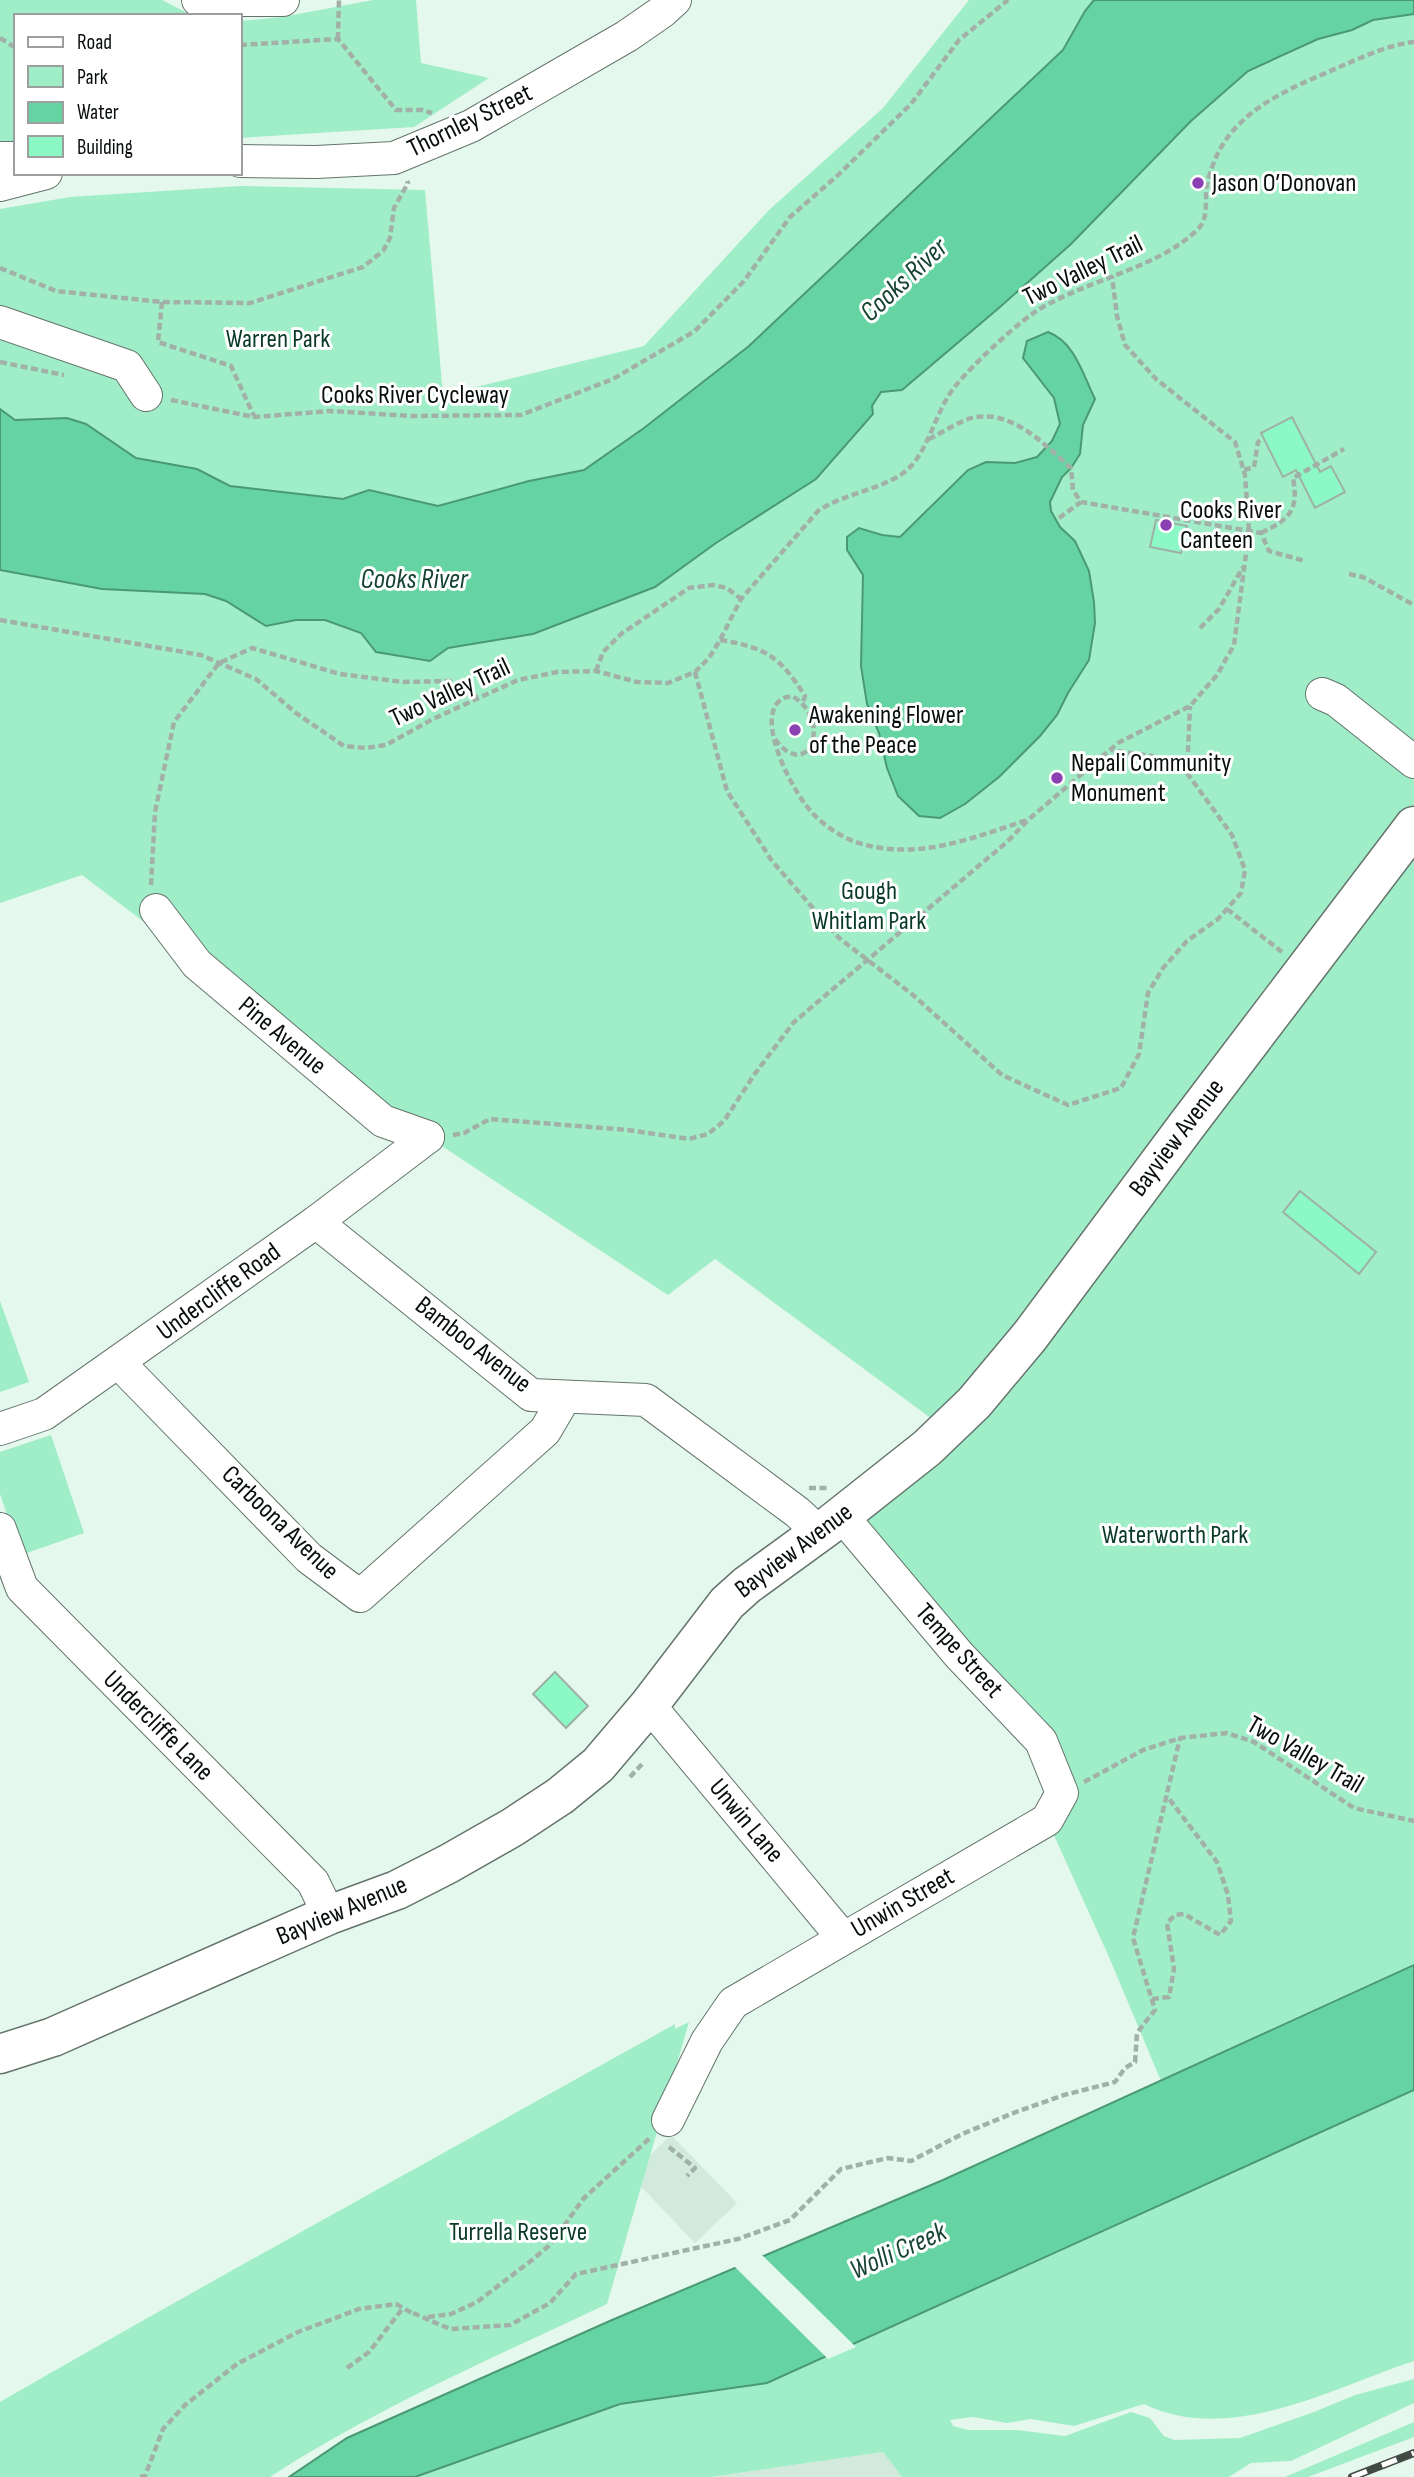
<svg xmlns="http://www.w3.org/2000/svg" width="1414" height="2477" font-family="'Sofia Sans Condensed',sans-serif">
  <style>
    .built { fill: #d1eadc }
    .green { fill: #a0eec7 }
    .water { fill: #66d4a2; stroke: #4a9974; stroke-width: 2 }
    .pier { fill: #e5f8ed }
    .building { fill: #8bf8c5; stroke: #9fb1a7; stroke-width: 2 }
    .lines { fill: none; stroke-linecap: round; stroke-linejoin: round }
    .minor-casing { stroke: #64746c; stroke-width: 34 }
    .major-casing { stroke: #64746c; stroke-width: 41 }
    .path { stroke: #a2b1a8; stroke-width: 4.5; stroke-dasharray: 7 3.5; stroke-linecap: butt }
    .minor { stroke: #fff; stroke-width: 32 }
    .major { stroke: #fff; stroke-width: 38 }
    .rail-casing { stroke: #414a44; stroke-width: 8 }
    .rail { stroke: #fff; stroke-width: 5; stroke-dasharray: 16; stroke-linecap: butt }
    .poi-dot { fill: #8b41b2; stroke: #fff; stroke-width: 2.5 }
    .labels { text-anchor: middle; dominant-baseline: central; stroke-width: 6; stroke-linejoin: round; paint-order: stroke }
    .street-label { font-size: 26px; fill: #080e0a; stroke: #fff }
    .poi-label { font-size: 26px; fill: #080e0a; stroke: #fff; text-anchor: start }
    .park-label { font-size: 26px; fill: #093a27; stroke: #fff }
    .water-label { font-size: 28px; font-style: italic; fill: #164431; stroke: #fff }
  </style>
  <rect width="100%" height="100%" fill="#e5f8ed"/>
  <g class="built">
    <polygon points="671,2135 737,2203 695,2243 630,2175"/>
    <polygon points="883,2452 902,2477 710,2477"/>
  </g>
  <g class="green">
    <polygon points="0,0 162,0 193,16 16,16 16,147 0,148"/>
    <polygon points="373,0 416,0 421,63 489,78 414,127 240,138 240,21 282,17"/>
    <polygon points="969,0 1094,0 1085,11 1063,50 749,346 644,428 584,470 529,481 438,506 369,490 343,499 230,487 197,469 136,458 86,424 67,418 14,420 0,409 0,209 70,197 240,186 425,190 443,395 644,346 769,210 883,108"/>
    <polygon points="1414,14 1414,1965 1161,2081 1109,1957 1047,1820 1041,1741 831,1524 947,1430 715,1259 668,1295 428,1137 82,875 0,903 0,570 102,589 205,594 226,601 266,626 296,620 325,620 361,633 376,652 448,648 533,634 654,587 716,543 816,479 881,392 1000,307 1071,244 1191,121 1248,71 1318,39 1352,30 1373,20"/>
    <polygon points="0,1301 29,1382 0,1392"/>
    <polygon points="51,1435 84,1533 21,1555 0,1494 0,1452"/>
    <path d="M689 2022 607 2304C493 2358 376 2408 270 2477H0V2402C224 2273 450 2150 675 2024V2029Z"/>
    <path d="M1414 2090V2361C1332 2388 1230 2446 1144 2404L1074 2426 1031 2419 1007 2423 973 2417 950 2420 953 2426 968 2430H1017L1065 2436 1131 2412 1150 2418 1164 2436 1174 2440 1240 2438 1314 2412 1355 2395 1414 2379V2403L1291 2461 1251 2463 1229 2477H902L883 2452 710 2477H415L620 2404 767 2383Z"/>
    <polygon points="1414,2422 1414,2437 1308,2477 1285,2477"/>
  </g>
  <g class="water">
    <polygon points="1094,0 1414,0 1414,14 1373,20 1352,30 1318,39 1248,71 1191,121 1071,244 1000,307 902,390 881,392 872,406 873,414 816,479 716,543 655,587 533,634 448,648 430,661 376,652 361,633 325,620 296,620 266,626 226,601 205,594 102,589 0,570 0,409 15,420 67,418 86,424 136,458 197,469 230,486 343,499 369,490 438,506 529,481 584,470 644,428 749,346 1063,50 1085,11"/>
    <path d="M1048 332C1075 342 1083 375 1095 399L1083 425 1080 454 1071 468 1062 477 1050 502 1051 511 1060 527 1075 541 1089 571 1094 602 1095 623 1089 660 1068 693 1057 715 1040 736 999 777 965 804 940 818 919 816 898 796 887 768 879 733 867 704 861 666 863 575 847 550V537L859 528 882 535 900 537 968 470 986 462 1015 463 1037 457 1052 441 1060 424 1054 398 1023 358 1027 341Z"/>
    <polygon points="1414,1965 1414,2090 767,2383 620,2404 415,2477 289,2477 347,2438 612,2320 943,2180"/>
  </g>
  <polygon class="pier" points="760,2253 856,2347 828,2359 733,2265"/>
  <g class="building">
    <polygon points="1292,417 1320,472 1331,466 1345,492 1315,508 1296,470 1283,477 1261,433"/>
    <polygon points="1156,520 1187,526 1181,553 1150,547"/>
    <polygon points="1300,1191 1376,1252 1359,1274 1283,1212"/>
    <polygon points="555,1672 588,1706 566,1728 533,1694"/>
  </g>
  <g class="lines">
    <g class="minor-casing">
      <g id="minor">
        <polyline points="198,0 283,0"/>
        <polyline points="0,158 16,158"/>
        <polyline points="240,161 316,162 394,158 471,126 627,36 663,11 675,0"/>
        <polyline points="0,185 46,173"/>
        <polyline points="0,322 127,366 146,395"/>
        <polyline points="1322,694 1336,700 1414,762"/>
        <polyline points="156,910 197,964 383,1121 428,1137"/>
        <polyline points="316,1222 531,1395 646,1400 797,1512 820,1533"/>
        <polyline points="119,1363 309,1558 360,1596 545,1431 565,1397"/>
        <polyline points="0,1429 44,1414 316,1222 428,1137"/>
        <polyline points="0,1529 22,1588 313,1882 329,1915"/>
        <polyline points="649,1705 843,1938"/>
        <polyline points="668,2120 707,2041 733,2003 1047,1820 1062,1793 1041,1741 959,1655 842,1516"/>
      </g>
    </g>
    <g class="major-casing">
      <polyline id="major" points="0,2054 53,2037 329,1915 397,1890 448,1864 513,1827 560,1796 598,1765 649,1705 727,1603 747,1585 831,1524 927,1448 974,1403 1030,1336 1187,1125 1414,826"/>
    </g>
    <g class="path">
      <polyline points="0,38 16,48"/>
      <polyline points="338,39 339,0"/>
      <polyline points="240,45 338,39 396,110 422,110 432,113"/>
      <polyline points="0,268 56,291 162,302 250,303 363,267 383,251 390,238 394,208 408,183 407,181"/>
      <polyline points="162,302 158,342 231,366 254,416"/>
      <polyline points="0,362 64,375"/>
      <polyline points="171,400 254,417 331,411 411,416 521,415 613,379 695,331 744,281 790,217 837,176 911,104 959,40 1008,0"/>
      <path d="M929 439C941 433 955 424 968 419 1009 406 1044 444 1071 468L1073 490 1081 502 1261 533 1269 551 1305 561"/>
      <polyline points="1244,470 1254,467 1258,442 1261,439"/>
      <polyline points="1059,518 1081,502"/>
      <path d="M1261 533C1290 519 1299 510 1293 478L1344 449"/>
      <polyline points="1349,574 1363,577 1414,605"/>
      <path d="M0 620 201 655 256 679 296 713 344 746 366 748 386 745 433 719 518 680 557 672 596 671 637 682 668 683 695 672 709 658 720 640 741 599 818 511C845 492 893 488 912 465 929 445 935 417 949 395 961 375 1012 328 1032 314 1080 281 1156 270 1197 230 1210 218 1204 200 1207 185 1209 175 1213 164 1217 155 1241 105 1297 86 1344 65 1365 56 1391 44 1414 42"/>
      <polyline points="1200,628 1219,609 1243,567"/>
      <path d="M720 640C766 647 781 658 805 696L803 702"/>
      <polyline points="596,671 603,652 621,634 689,588 713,585 727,588 741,599"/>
      <polyline points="695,672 727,791 772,861 839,938 913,995 1002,1075 1068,1105 1121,1088 1139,1054 1148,993 1163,968 1187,941 1218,919 1241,893 1245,870 1232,835 1187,773 1152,756 1111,750"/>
      <path d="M775 739C808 784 834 720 792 696 789 697 785 697 782 699 753 717 793 791 809 809 821 824 843 839 862 844 919 860 973 838 1027 820"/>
      <polyline points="1187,773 1190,706"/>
      <polyline points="151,885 155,812 174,722 219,663 252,648 340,674 403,682 450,681 477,697"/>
      <polyline points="1227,909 1282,952"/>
      <polyline points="453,1135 464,1133 490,1119 628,1130 689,1139 708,1134 724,1121 754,1075 794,1022 1007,842 1028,820 1118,743 1190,706 1217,675 1234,645 1249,531 1245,475 1235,442 1156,379 1125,345 1117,316 1112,276"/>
      <polyline points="809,1488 828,1488"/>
      <polyline points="630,1777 643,1763"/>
      <polyline points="1084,1782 1143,1750 1180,1738 1227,1733 1254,1742 1354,1808 1414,1821"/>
      <polyline points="1152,1999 1169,1997 1174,1969 1167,1923 1175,1915 1184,1914 1220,1935 1231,1921 1228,1895 1217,1862 1167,1796"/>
      <polyline points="669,2147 695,2168 687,2176"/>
      <polyline points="413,2313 450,2329 510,2325 550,2303 576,2274 738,2239 790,2220 841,2169 888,2158 911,2161 962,2134 1016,2112 1064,2095 1115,2082 1125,2068 1135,2062 1137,2033 1155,2010 1133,1938 1180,1738"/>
      <polyline points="428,2317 451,2314 477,2302 532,2260 550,2245 584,2198 650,2138"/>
      <polyline points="347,2368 369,2352 403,2308"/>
      <polyline points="140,2477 145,2476 163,2429 185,2405 237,2364 298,2332 359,2309 396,2304 412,2313"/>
    </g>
    <use href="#minor" class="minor"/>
    <use href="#major" class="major"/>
    <g class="rail-casing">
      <polyline id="rail" points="1352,2477 1414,2453"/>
    </g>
    <use href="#rail" class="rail"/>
  </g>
  <g class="poi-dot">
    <circle cx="1198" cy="183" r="7"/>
    <circle cx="1166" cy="525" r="7"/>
    <circle cx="795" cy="730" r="7"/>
    <circle cx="1057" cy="778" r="7"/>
  </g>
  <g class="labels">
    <g class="street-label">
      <text transform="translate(470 121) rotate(-26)">Thornley Street</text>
      <text transform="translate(1083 271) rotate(-26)">Two Valley Trail</text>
      <text x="415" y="395">Cooks River Cycleway</text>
      <text transform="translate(450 693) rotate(-25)">Two Valley Trail</text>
      <text transform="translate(282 1036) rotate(40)">Pine Avenue</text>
      <text transform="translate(1177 1138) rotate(-53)">Bayview Avenue</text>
      <text transform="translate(219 1292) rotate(-36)">Undercliffe Road</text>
      <text transform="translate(473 1345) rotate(38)">Bamboo Avenue</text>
      <text transform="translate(280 1523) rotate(44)">Carboona Avenue</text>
      <text transform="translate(794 1551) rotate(-37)">Bayview Avenue</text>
      <text transform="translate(959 1651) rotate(48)">Tempe Street</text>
      <text transform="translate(158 1726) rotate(45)">Undercliffe Lane</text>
      <text transform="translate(1305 1755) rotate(30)">Two Valley Trail</text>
      <text transform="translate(746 1821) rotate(50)">Unwin Lane</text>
      <text transform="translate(903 1903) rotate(-30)">Unwin Street</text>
      <text transform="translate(342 1911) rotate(-23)">Bayview Avenue</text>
    </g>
    <g class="poi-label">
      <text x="1212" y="183">Jason O’Donovan</text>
      <text x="1180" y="510">Cooks River<tspan x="1180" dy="30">Canteen</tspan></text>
      <text x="809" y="715">Awakening Flower<tspan x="809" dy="30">of the Peace</tspan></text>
      <text x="1071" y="763">Nepali Community<tspan x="1071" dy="30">Monument</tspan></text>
    </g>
    <g class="park-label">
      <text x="278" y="339">Warren Park</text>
      <text x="869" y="891">Gough<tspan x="869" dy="30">Whitlam Park</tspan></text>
      <text x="1175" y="1535">Waterworth Park</text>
      <text x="518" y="2232">Turrella Reserve</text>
    </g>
    <g class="water-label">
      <text transform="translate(904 280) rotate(-43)">Cooks River</text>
      <text x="414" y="579">Cooks River</text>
      <text transform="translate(898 2251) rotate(-24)">Wolli Creek</text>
    </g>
  </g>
  <rect x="14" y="14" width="228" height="161" fill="#ffffff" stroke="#9c9f9d" stroke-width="2"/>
  <rect x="28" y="37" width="35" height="10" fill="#ffffff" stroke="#9c9f9d" stroke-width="2"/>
  <text x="77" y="49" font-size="21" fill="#080e0a">Road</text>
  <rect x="28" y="66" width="35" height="21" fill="#a0eec7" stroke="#9c9f9d" stroke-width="2"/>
  <text x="77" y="84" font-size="21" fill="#080e0a">Park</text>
  <rect x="28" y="102" width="35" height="21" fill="#66d4a2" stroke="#9c9f9d" stroke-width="2"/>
  <text x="77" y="119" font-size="21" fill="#080e0a">Water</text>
  <rect x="28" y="136" width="35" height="21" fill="#8bf8c5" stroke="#9c9f9d" stroke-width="2"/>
  <text x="77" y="154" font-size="21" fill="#080e0a">Building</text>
</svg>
